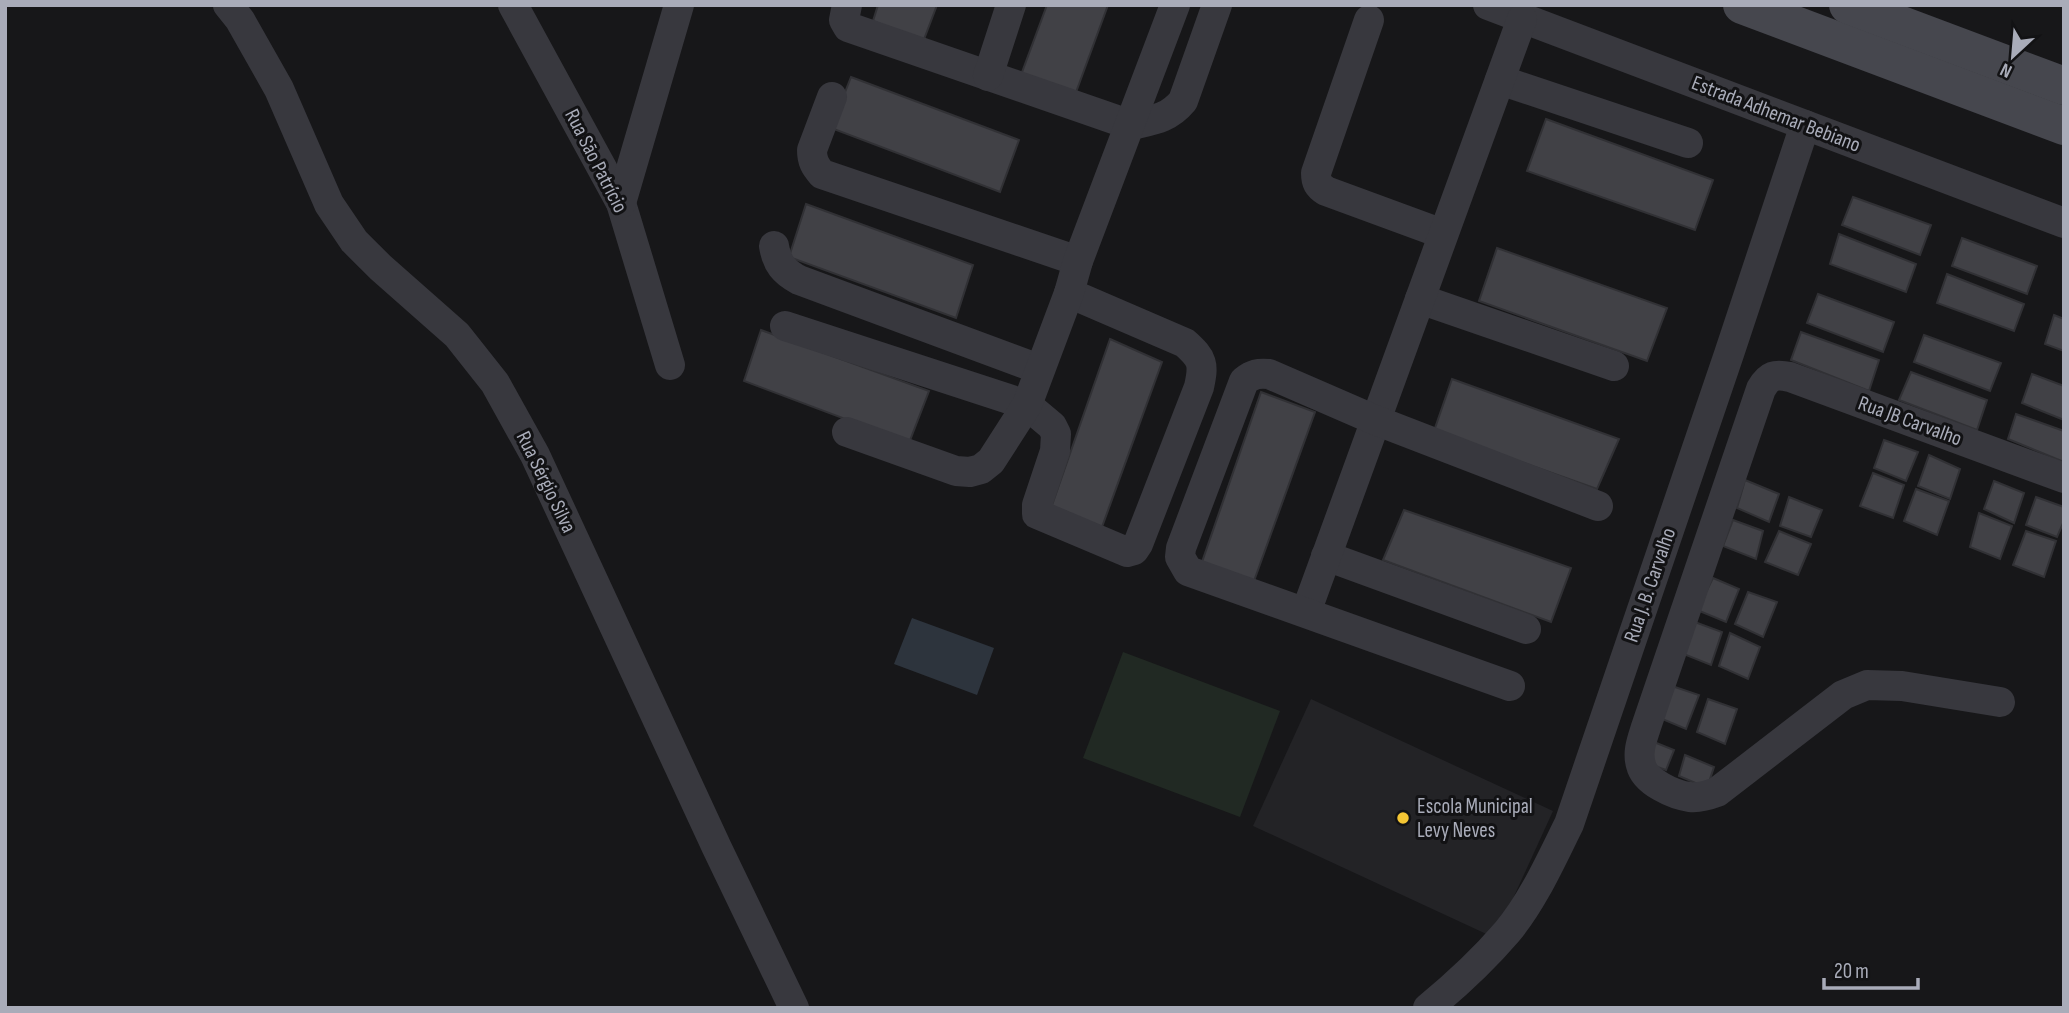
<svg xmlns="http://www.w3.org/2000/svg" width="2069" height="1013" font-family="'Sofia Sans Condensed',sans-serif">
  <style>
    .built { fill: #232326 }
    .green { fill: #212923 }
    .water { fill: #2d343d }
    .building { fill: #414146; stroke: #313135; stroke-width: 2 }
    .lines { fill: none; stroke-linecap: round; stroke-linejoin: round }
    .minor { stroke: #38383e; stroke-width: 30 }
    .secondary { stroke: #46474e; stroke-width: 38 }
    .poi-dot { fill: #f4c634; stroke: #121214; stroke-width: 2.5 }
    .labels { text-anchor: middle; dominant-baseline: central; stroke-width: 6; stroke-linejoin: round; paint-order: stroke }
    .street-label { font-size: 21px; fill: #a9acb9; stroke: #121214 }
    .poi-label { font-size: 21px; fill: #a9acb9; stroke: #121214; text-anchor: start }
  </style>
  <rect width="100%" height="100%" fill="#171719"/>
  <polygon class="built" points="1311,699 1553,811 1495,938 1253,826"/>
  <polygon class="green" points="1123,652 1280,711 1240,817 1083,758"/>
  <polygon class="water" points="912,618 994,648 977,695 894,664"/>
  <g class="building">
    <polygon points="878,5 937,5 923,42 873,21"/>
    <polygon points="1047,5 1108,5 1075,95 1021,75"/>
    <polygon points="851,77 1019,140 1000,192 831,128"/>
    <polygon points="1546,119 1713,180 1695,230 1527,171"/>
    <polygon points="1853,197 1931,225 1920,255 1842,225"/>
    <polygon points="806,204 973,265 956,318 789,257"/>
    <polygon points="1839,234 1916,264 1906,292 1830,264"/>
    <polygon points="1962,238 2037,266 2027,294 1952,266"/>
    <polygon points="1497,248 1667,308 1647,361 1479,301"/>
    <polygon points="1947,274 2024,304 2014,331 1937,303"/>
    <polygon points="1818,294 1894,322 1883,352 1807,323"/>
    <polygon points="2054,315 2064,319 2064,351 2045,344"/>
    <polygon points="761,330 929,391 909,443 744,381"/>
    <polygon points="1801,332 1879,360 1869,391 1791,360"/>
    <polygon points="1924,335 2001,363 1990,391 1914,362"/>
    <polygon points="1110,339 1162,362 1102,527 1051,508"/>
    <polygon points="1911,372 1987,400 1977,430 1899,400"/>
    <polygon points="2032,374 2064,386 2064,420 2022,403"/>
    <polygon points="1452,379 1619,439 1597,489 1434,431"/>
    <polygon points="1261,392 1315,412 1254,581 1202,562"/>
    <polygon points="2016,414 2064,431 2064,462 2008,439"/>
    <polygon points="1884,440 1918,452 1906,481 1874,468"/>
    <polygon points="1929,455 1960,469 1950,499 1918,486"/>
    <polygon points="1873,473 1904,485 1893,518 1860,506"/>
    <polygon points="1745,480 1779,494 1769,522 1737,508"/>
    <polygon points="1994,481 2024,493 2014,523 1984,509"/>
    <polygon points="1916,489 1949,501 1937,535 1904,521"/>
    <polygon points="1789,497 1822,510 1811,537 1780,526"/>
    <polygon points="2036,497 2064,507 2064,521 2057,537 2026,525"/>
    <polygon points="1404,510 1571,568 1551,622 1383,560"/>
    <polygon points="1979,513 2012,526 2000,559 1970,547"/>
    <polygon points="1733,520 1763,531 1756,559 1723,546"/>
    <polygon points="1779,531 1811,544 1798,575 1765,562"/>
    <polygon points="2026,531 2056,541 2044,577 2013,565"/>
    <polygon points="1713,578 1739,589 1726,622 1697,610"/>
    <polygon points="1748,592 1777,602 1763,637 1735,624"/>
    <polygon points="1692,621 1722,632 1711,665 1681,653"/>
    <polygon points="1730,633 1760,647 1748,679 1719,666"/>
    <polygon points="1666,684 1699,695 1686,729 1655,716"/>
    <polygon points="1708,699 1737,709 1725,744 1697,732"/>
    <polygon points="1649,740 1674,750 1666,770 1640,761"/>
    <polygon points="1685,755 1714,767 1707,788 1679,776"/>
  </g>
  <g class="lines">
    <g class="minor">
      <polyline points="228,5 240,20 279,89 329,204 354,241 380,267 457,335 495,383 535,455 717,848 794,1008"/>
      <polyline points="513,5 621,203 670,365"/>
      <path d="M847 5 844 20 848 27 1131 125C1153 120 1168 119 1183 101L1217 5"/>
      <polyline points="1488,5 2064,223"/>
      <path d="M1369 20 1316 173C1316 182 1318 186 1326 191L1443 234"/>
      <polyline points="988,76 1011,5"/>
      <polyline points="1500,80 1688,143"/>
      <path d="M832 97 812 150C812 161 815 166 822 174L1078 261"/>
      <polyline points="621,203 679,5"/>
      <path d="M774 246C777 264 784 272 799 280L1039 369"/>
      <polyline points="1420,299 1614,366"/>
      <path d="M785 326 1027 405 1052 426 1056 434 1055 451 1037 505V514L1127 552 1134 550 1138 544 1199 387C1204 364 1203 359 1185 343L1069 293"/>
      <polyline points="847,432 956,471 970,472 981,469 991,461 1027,405 1069,293 1078,261 1175,5"/>
      <polyline points="1326,556 1526,629"/>
      <polyline points="1306,612 1522,19"/>
      <path d="M1510 686 1188 571 1180 557 1181 548 1244 381C1253 374 1258 373 1269 374L1375 420 1598 506"/>
      <path d="M2000 702 1902 686 1867 685 1843 695 1717 792C1709 795 1700 798 1690 797 1674 795 1645 782 1641 765 1637 752 1642 740 1646 727L1761 389C1769 375 1775 374 1790 377L2064 478"/>
      <path d="M1428 1008C1456 985 1483 960 1507 932 1533 901 1551 860 1569 824L1729 354 1805 125"/>
    </g>
    <g class="secondary">
      <polyline points="1742,5 2064,126"/>
      <polyline points="1848,5 2064,86"/>
    </g>
  </g>
  <circle class="poi-dot" cx="1403" cy="818" r="7"/>
  <g class="labels">
    <g class="street-label">
      <text transform="translate(1776 114) rotate(21)">Estrada Adhemar Bebiano</text>
      <text transform="translate(596 161) rotate(63)">Rua São Patrício</text>
      <text transform="translate(1910 421) rotate(20)">Rua JB Carvalho</text>
      <text transform="translate(546 482) rotate(64)">Rua Sérgio Silva</text>
      <text transform="translate(1650 585) rotate(-71)">Rua J. B. Carvalho</text>
    </g>
    <g class="poi-label">
      <text x="1417" y="806">Escola Municipal<tspan x="1417" dy="24">Levy Neves</tspan></text>
    </g>
  </g>
  <rect width="2069" height="1013" fill="none" stroke="#a9acb9" stroke-width="14"/>
  <g transform="translate(2013 56) rotate(206)" stroke="#121214" stroke-width="5" paint-order="stroke">
  <path d="M0-5L12 26L0 18L-12 26Z" fill="#a9acb9"/>
  <text y="-10" font-size="19" font-weight="bold" text-anchor="middle" fill="#a9acb9">N</text>
  </g>
  <path d="M1824 978v10h94v-10" fill="none" stroke="#a9acb9" stroke-width="3.5"/>
  <text x="1834" y="978" font-size="21" fill="#a9acb9" stroke="#121214" stroke-width="5" paint-order="stroke">20 m</text>
</svg>
